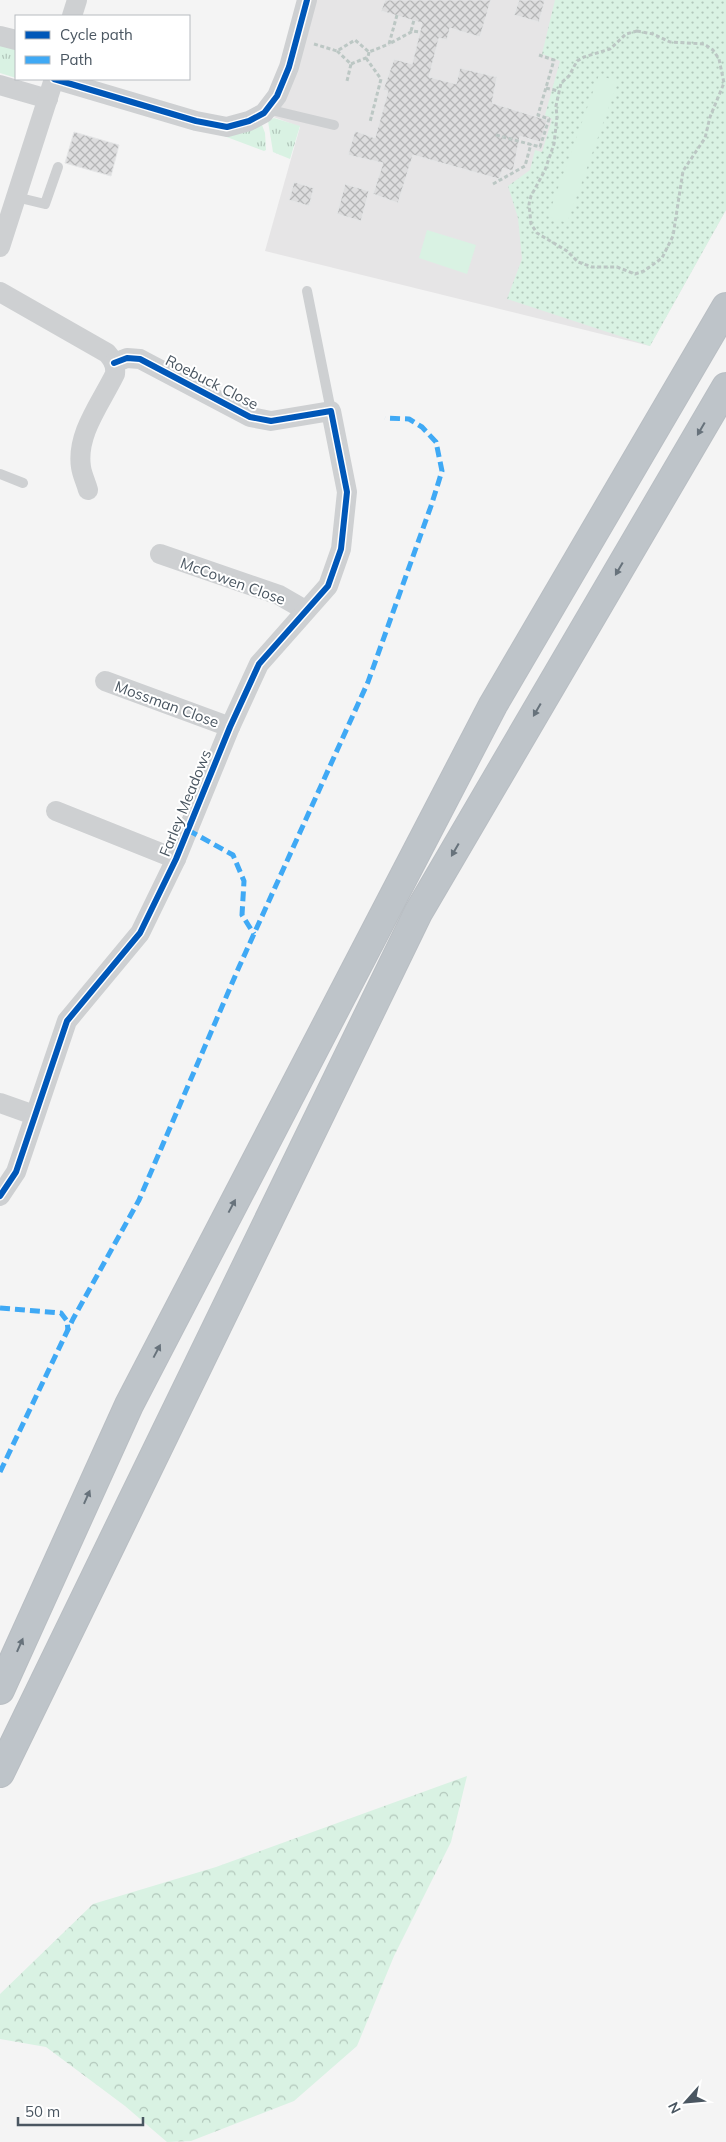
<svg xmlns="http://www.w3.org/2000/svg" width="726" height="2142" font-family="Mulish,sans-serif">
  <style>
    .education { fill: #e6e5e6 }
    .grass { fill: url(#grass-tufts) }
    .forest { fill: url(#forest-crowns) }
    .park { fill: url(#park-dots) }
    .pitch { fill: #d9f2e3 }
    .building { fill: url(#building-cross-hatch); stroke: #e5e6e7 }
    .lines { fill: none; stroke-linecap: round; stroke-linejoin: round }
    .motorway-casing { stroke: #b9bec3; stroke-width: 30 }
    .path { stroke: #bcc7c4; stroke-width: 3; stroke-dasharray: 4 2.5; stroke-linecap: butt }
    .service { stroke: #ced0d2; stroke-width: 10 }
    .minor { stroke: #ced0d2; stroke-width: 20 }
    .motorway { stroke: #bec4c9; stroke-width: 28 }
    .quiet { stroke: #3fa9f5; stroke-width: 5; stroke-dasharray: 10 5; stroke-linecap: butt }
    .cycleway-casing { stroke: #fff; stroke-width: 9 }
    .cycleway { stroke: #0057b8; stroke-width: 6 }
    .oneway { fill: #67727b }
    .labels { text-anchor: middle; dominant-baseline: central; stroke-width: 4; stroke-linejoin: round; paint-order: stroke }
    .street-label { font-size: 15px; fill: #4a5661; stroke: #fff }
  </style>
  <defs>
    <pattern id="grass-tufts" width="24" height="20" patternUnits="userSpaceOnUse" patternTransform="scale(1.25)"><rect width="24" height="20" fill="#d9f2e3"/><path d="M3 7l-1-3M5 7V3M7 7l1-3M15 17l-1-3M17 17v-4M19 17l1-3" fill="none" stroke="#b2c7bb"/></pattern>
    <pattern id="forest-crowns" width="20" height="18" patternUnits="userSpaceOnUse" patternTransform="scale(1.25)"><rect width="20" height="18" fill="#d9f2e3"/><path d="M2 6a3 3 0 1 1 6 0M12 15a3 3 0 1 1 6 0" fill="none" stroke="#b2c7bb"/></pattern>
    <pattern id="park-dots" width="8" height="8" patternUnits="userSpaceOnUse" patternTransform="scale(1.25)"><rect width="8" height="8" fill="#d9f2e3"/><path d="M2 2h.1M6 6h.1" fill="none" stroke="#b2c7bb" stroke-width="1.8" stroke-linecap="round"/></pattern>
    <pattern id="building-cross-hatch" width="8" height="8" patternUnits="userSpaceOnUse" patternTransform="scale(1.25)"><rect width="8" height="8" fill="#ddddde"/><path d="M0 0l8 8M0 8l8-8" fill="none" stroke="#b5b6b7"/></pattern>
  </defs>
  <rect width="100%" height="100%" fill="#f4f4f4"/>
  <polygon class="education" points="316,0 726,0 726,210 650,346 265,251 300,127 271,116"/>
  <g class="grass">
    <polygon points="0,41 16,46 16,78 0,73"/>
    <polygon points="274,118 300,126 290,159 273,152 268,121"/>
    <polygon points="262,125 265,133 266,150 264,151 224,136"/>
  </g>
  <polygon class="forest" points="467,1776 451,1842 394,1956 357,2046 294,2101 191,2141 167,2142 125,2106 46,2047 0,2039 0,1994 93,1904 216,1867"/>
  <polygon class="park" points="555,0 726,0 726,210 650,346 507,299 522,259 518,218 508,186 530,170 535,150 542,152 552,119 545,115 560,61 542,54"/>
  <g class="pitch">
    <polygon points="599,75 618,82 567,223 548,216"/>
    <polygon points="427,230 476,245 467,274 419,258"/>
  </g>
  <g class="building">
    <polygon points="385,0 491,0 480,37 450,28 447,40 439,38 429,77 456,84 460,68 497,77 492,103 547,120 540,142 520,136 513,171 503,168 499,179 413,155 398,203 373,194 383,163 348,155 355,131 375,138 388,91 383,90 394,59 412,64 422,23 381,11"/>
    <polygon points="519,0 545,0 539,22 514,15"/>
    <polygon points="74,132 119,145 111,176 65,163"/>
    <polygon points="294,182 314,188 309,206 289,200"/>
    <polygon points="345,184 369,191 361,221 337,214"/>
  </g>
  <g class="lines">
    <g class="motorway-casing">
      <g id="motorway">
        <polyline points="0,1690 129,1405 493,705 726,307"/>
        <polyline points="0,1773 418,913 726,387"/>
      </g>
    </g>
    <g class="path">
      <polyline points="397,15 389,44 413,31 420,32"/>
      <polyline points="411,31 414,20"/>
      <polygon points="637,31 653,34 670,42 704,44 713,50 719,59 724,83 710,117 705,138 683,171 673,236 662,258 644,271 635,274 617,267 592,267 578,262 567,251 537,233 531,224 529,204 531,196 545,170 554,144 557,117 556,106 561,83 569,76 577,61 584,57 610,49 626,34"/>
      <polyline points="314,44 337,51 355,40 369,52 389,44"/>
      <polyline points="337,51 351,64 347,81"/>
      <polyline points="366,58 381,79 370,122"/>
      <polyline points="351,64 368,57 369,52"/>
      <polyline points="546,88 558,91"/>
      <polyline points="496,135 540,147 549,119 538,115 554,60 539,55"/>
      <polyline points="493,184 525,166 531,144"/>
    </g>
    <g class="service">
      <polyline points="267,109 334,125"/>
      <polyline points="16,197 45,204 58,167"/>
      <polyline points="307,291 331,411"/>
      <polyline points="0,474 23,483"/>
    </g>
    <g class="minor">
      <polyline points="72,16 77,0"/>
      <polyline points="0,36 16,40"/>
      <polyline points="54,79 196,121 227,127 249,121 264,113 277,96 289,67 307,0"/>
      <polyline points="0,85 48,99"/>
      <polyline points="0,247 54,79"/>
      <path d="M0 292 107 353C113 360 116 365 115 374 101 403 76 434 81 467 82 475 86 482 88 490"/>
      <polyline points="160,554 279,595 305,610"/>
      <polyline points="105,681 230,727"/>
      <polyline points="56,811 176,859"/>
      <polyline points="0,1103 34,1115"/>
      <polyline points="0,1196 16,1172 67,1021 140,933 176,859 230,727 259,664 328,586 341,549 347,492 331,411 271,421 250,417 140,359 127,358 114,363"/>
    </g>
    <use href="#motorway" class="motorway"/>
    <g class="quiet">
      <polyline points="188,830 233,855 244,881 242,915 254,934"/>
      <polyline points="0,1308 61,1313 67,1321 68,1330"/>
      <polyline points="0,1472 73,1319 139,1200 239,967 368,682 431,506 442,471 436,442 422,427 409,419 385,418"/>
    </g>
    <g class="cycleway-casing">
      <g id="cycleway">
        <polyline points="54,79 196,121 227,127 249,121 264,113 277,96 289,67 307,0"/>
        <polyline points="0,1196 16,1172 67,1021 140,933 176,859 230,727 259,664 328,586 341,549 347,492 331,411 271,421 250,417 140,359 127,358 114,363"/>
      </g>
    </g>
    <use href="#cycleway" class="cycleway"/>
  </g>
  <defs><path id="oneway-solid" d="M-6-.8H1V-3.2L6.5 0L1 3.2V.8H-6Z" transform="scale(1.25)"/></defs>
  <g class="oneway">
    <use href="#oneway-solid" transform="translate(701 429) rotate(120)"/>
    <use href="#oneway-solid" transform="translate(619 569) rotate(120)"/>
    <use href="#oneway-solid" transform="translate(537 710) rotate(120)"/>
    <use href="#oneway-solid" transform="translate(455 850) rotate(120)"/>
    <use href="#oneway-solid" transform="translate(232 1206) rotate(-62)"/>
    <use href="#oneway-solid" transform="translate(157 1351) rotate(-62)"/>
    <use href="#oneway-solid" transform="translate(87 1497) rotate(-66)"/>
    <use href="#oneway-solid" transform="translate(20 1645) rotate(-66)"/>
  </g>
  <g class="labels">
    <g class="street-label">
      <text transform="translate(212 382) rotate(27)">Roebuck Close</text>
      <text transform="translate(233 581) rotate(20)">McCowen Close</text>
      <text transform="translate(167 704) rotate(20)">Mossman Close</text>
      <text transform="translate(185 803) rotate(-68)">Farley Meadows</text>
    </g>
  </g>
  <rect x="15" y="15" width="175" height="65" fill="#ffffff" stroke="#b7bbc0"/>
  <rect x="25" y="31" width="25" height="8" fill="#0057b8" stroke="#b7bbc0"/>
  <text x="60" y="40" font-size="15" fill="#4a5661">Cycle path</text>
  <rect x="25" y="56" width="25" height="8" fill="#3fa9f5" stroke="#b7bbc0"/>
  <text x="60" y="65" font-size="15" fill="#4a5661">Path</text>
  <g transform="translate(686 2102) rotate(243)" stroke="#ffffff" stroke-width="4" paint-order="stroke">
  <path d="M0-4L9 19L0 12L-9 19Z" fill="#4a5661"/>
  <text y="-8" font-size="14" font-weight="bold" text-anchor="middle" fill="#4a5661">N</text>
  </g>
  <path d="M18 2117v8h125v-8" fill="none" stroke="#4a5661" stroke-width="2.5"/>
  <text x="25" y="2117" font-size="15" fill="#4a5661" stroke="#ffffff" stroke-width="4" paint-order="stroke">50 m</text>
</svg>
